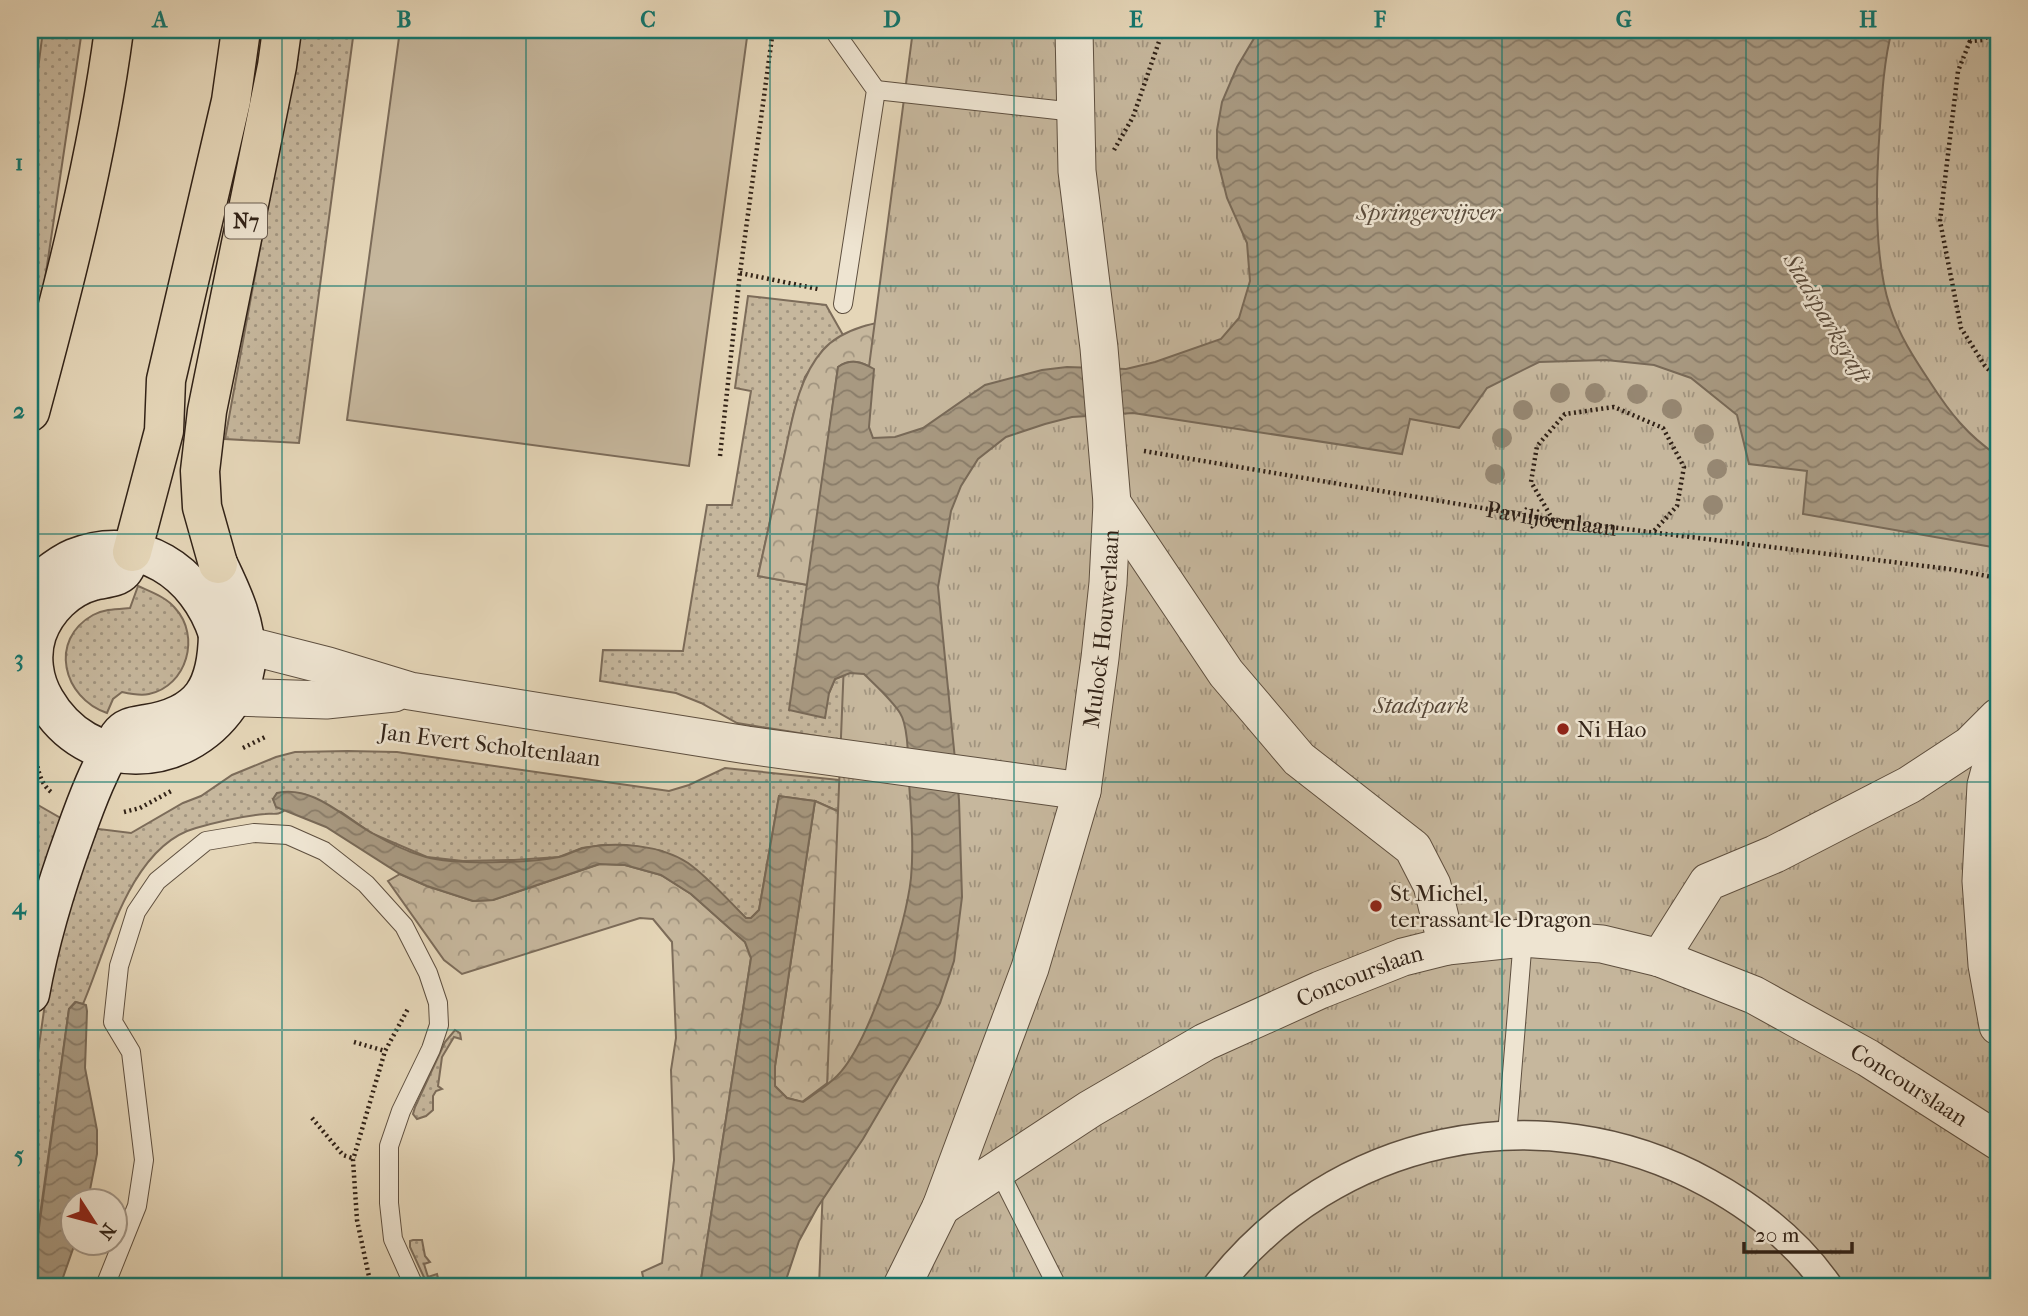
<svg xmlns="http://www.w3.org/2000/svg" width="2028" height="1316" font-family="'IM FELL French Canon',serif">
  <style>
    .grass { fill: url(#grass-dots); stroke: #7c6c5a; stroke-width: 2 }
    .forest { fill: url(#forest-crowns); stroke: #7c6c5a; stroke-width: 2 }
    .park { fill: url(#park-tufts); stroke: #7c6c5a; stroke-width: 2 }
    .pitch { fill: #c6b79d; stroke: #7c6c5a; stroke-width: 2 }
    .water { fill: url(#water-waves); stroke: #786957; stroke-width: 2 }
    .lines { fill: none; stroke-linecap: round; stroke-linejoin: round }
    .service-casing { stroke: #5e4f3f; stroke-width: 20 }
    .pedestrian-casing { stroke: #5e4f3f; stroke-width: 31 }
    .minor-casing { stroke: #5e4f3f; stroke-width: 39 }
    .secondary-casing { stroke: #312217; stroke-width: 41 }
    .trunk-casing { stroke: #312217; stroke-width: 41 }
    .path { stroke: #312217; stroke-width: 4.5; stroke-dasharray: 2 3.5; stroke-linecap: butt }
    .service { stroke: #eee4d1; stroke-width: 18 }
    .pedestrian { stroke: #eee4d1; stroke-width: 28 }
    .minor { stroke: #eee4d1; stroke-width: 37 }
    .secondary { stroke: #eee4d1; stroke-width: 38 }
    .trunk { stroke: #e5d6b8; stroke-width: 38 }
    .tree { fill: #968772 }
    .grid { fill: none; stroke: #0f766e; stroke-width: 2; stroke-opacity: 0.55 }
    .poi-dot { fill: #8f2418; stroke: #eee4d1; stroke-width: 2.5 }
    .labels { text-anchor: middle; dominant-baseline: central; stroke-width: 5; stroke-linejoin: round; paint-order: stroke }
    .shield { fill: #eee4d1; stroke: #6a5c4f; stroke-width: 2 }
    .shield-label { font-size: 21px; font-weight: bold; fill: #312217 }
    .street-label { font-size: 23px; fill: #312217; stroke: #eee4d1 }
    .park-label { font-size: 23px; font-style: italic; fill: #564738; stroke: #eee4d1 }
    .poi-label { font-size: 23px; fill: #312217; stroke: #eee4d1; text-anchor: start }
    .water-label { font-size: 24px; font-style: italic; fill: #5b4c3c; stroke: #eee4d1 }
    .neatline { fill: none; stroke: #0f766e; stroke-width: 2.5 }
    .grid-label { font-size: 23px; text-anchor: middle; font-weight: bold; fill: #0f766e }
  </style>
  <defs>
    <pattern id="grass-dots" width="8" height="8" patternUnits="userSpaceOnUse" patternTransform="scale(1.75)"><rect width="8" height="8" fill="#c6b79d"/><path d="M2 2h.1M6 6h.1" fill="none" stroke="#a1947f" stroke-width="1.8" stroke-linecap="round"/></pattern>
    <pattern id="forest-crowns" width="20" height="18" patternUnits="userSpaceOnUse" patternTransform="scale(1.75)"><rect width="20" height="18" fill="#c6b79d"/><path d="M2 6a3 3 0 1 1 6 0M12 15a3 3 0 1 1 6 0" fill="none" stroke="#a1947f"/></pattern>
    <pattern id="park-tufts" width="24" height="20" patternUnits="userSpaceOnUse" patternTransform="scale(1.75)"><rect width="24" height="20" fill="#c6b79d"/><path d="M3 7l-1-3M5 7V3M7 7l1-3M15 17l-1-3M17 17v-4M19 17l1-3" fill="none" stroke="#a1947f"/></pattern>
    <pattern id="water-waves" width="16" height="10" patternUnits="userSpaceOnUse" patternTransform="scale(1.75)"><rect width="16" height="10" fill="#a89981"/><path d="M0 5q4-4 8 0t8 0" fill="none" stroke="#897c69"/></pattern>
  </defs>
  <rect width="100%" height="100%" fill="#e5d6b8"/>
  <filter id="stains"><feTurbulence type="fractalNoise" baseFrequency=".00286" numOctaves="4"/><feColorMatrix values="0 0 0 0 .2 0 0 0 0 .09 0 0 0 0 .02 0 0 0 .5 -.17"/></filter>
  <radialGradient id="worn" r=".72"><stop offset=".6" stop-color="#630" stop-opacity="0"/><stop offset="1" stop-color="#630" stop-opacity=".3"/></radialGradient>
  <g class="grass">
    <polygon points="43,30 82,30 41,306 30,345 30,132"/>
    <polygon points="300,30 354,30 299,443 225,439"/>
    <polygon points="748,296 826,305 843,335 823,350 805,377 794,412 758,576 808,585 790,710 829,693 835,679 850,673 896,749 737,723 701,703 676,693 600,681 603,650 683,651 707,505 732,505 751,391 735,388"/>
    <path d="M138 586C151 592 166 597 175 608 201 636 187 686 149 694 140 696 131 694 122 692L113 699 107 713C63 698 48 640 93 615 104 609 117 609 130 608Z"/>
    <path d="M348 751 397 752 669 791 689 785 725 768 887 785 912 844 815 801 779 796 759 910 751 918H746L723 896 662 851 633 846 603 845 582 848 559 857 514 860 463 861 427 857 371 833 341 812 273 799 276 806 285 810C278 816 273 813 265 814 243 816 217 822 196 828 130 846 107 948 83 1004L75 1002 69 1009 30 1286V1109L52 954 91 828 131 833 183 803 201 796 232 775 276 757 295 752Z"/>
    <polygon points="30,797 38,805 64,820 30,931"/>
    <polygon points="455,1030 460,1033 461,1039 454,1037 442,1057 438,1086 442,1089 436,1091 433,1096 433,1110 426,1116 417,1119 413,1114 415,1107 445,1042"/>
    <polygon points="413,1240 422,1240 425,1256 430,1262 424,1264 428,1277 437,1274 440,1286 428,1286 410,1247 410,1241"/>
  </g>
  <g class="forest">
    <path d="M917 316 874 369C862 362 851 358 838 367L808 585 758 576C766 539 774 503 782 466 791 428 796 380 823 350 845 325 885 321 917 316Z"/>
    <polygon points="815,801 912,844 838,1075 802,1102 787,1098 775,1086 775,1066"/>
    <polygon points="600,864 625,865 661,875 691,894 745,942 751,958 700,1286 645,1286 642,1272 662,1263 674,1160 671,1070 676,1038 672,942 653,919 640,918 462,974 444,960 388,881 400,874 427,886 473,901 493,900"/>
  </g>
  <polygon class="park" points="913,30 1998,30 1998,1286 819,1286 850,512"/>
  <polygon class="pitch" points="400,30 748,30 689,466 347,420"/>
  <g class="water">
    <path d="M1259 30H1892C1884 60 1882 94 1880 126 1876 179 1873 256 1890 307 1899 335 1914 358 1930 382 1950 413 1967 435 1998 456V548L1803 514 1807 471 1749 464 1737 415 1691 378 1654 365 1606 360 1539 362 1487 388 1459 428 1410 419 1402 454 1133 413 1072 417 1045 424 1006 437 978 459 961 486 951 511 938 587 959 800 962 897 954 961 940 1003 918 1045 863 1139 817 1208 799 1241 787 1277V1286H700L751 958 745 942 691 894 661 875 625 865 599 864 493 900 473 901 427 886 400 874 326 827 276 807 273 799 277 793C313 785 343 817 372 833 389 843 408 852 426 857 455 865 529 863 559 857 568 855 576 850 584 848 616 841 661 845 688 863 709 878 728 900 746 918H751L759 910 779 796 815 801 775 1066V1086L787 1098 803 1102C814 1094 827 1086 837 1076 870 1043 906 925 911 878 914 846 911 814 909 782 908 764 909 727 900 713 891 699 876 686 864 674L850 673 835 679 829 693 825 718 789 710 838 367C851 358 862 362 874 369L869 427 873 438 895 437 923 428 985 385 1042 370 1067 367 1126 369 1155 362 1221 339 1239 318 1250 281 1247 243 1227 198 1217 158V130L1222 102 1237 67Z"/>
    <polygon points="76,1002 86,1005 87,1011 85,1068 97,1130 97,1154 88,1200 74,1200 75,1243 60,1286 31,1286 69,1009"/>
  </g>
  <g class="lines">
    <g class="service-casing">
      <g id="service">
        <polyline points="838,30 837,35 876,90 843,304"/>
        <polyline points="876,90 1075,112"/>
        <polyline points="1507,1135 1523,938"/>
        <polyline points="998,1169 1057,1286"/>
        <polyline points="105,1286 137,1206 144,1160 131,1052 113,1022 119,966 136,912 157,881 206,841 254,833 288,835 324,851 366,884 404,926 428,973 438,1003 439,1025 431,1049 401,1111 389,1146 389,1203 393,1239 414,1286"/>
      </g>
    </g>
    <g class="pedestrian-casing">
      <path id="pedestrian" d="M1217 1286C1334 1136 1540 1091 1708 1183 1754 1208 1798 1243 1828 1286"/>
    </g>
    <g class="minor-casing">
      <g id="minor">
        <polyline points="1112,503 1226,673 1299,759 1413,848 1432,885 1447,946"/>
        <polyline points="246,645 328,666 410,691 747,745 1082,791"/>
        <polyline points="234,697 326,700 394,693"/>
        <polyline points="1998,741 1986,785 1981,881 1987,965 1998,1026"/>
        <polyline points="1660,958 1708,882 1775,854 1909,785 1970,745 1998,717"/>
        <path id="s2" d="M941 1207 1090 1109 1205 1042 1320 990 1403 957 1447 946 1523 938 1602 944 1660 958 1754 995 1868 1058 1998 1141"/>
        <path id="s3" d="M902 1286 941 1207 1030 968 1082 791 1100 658 1108 583 1112 503 1099 348 1077 171 1074 30"/>
      </g>
    </g>
    <g class="secondary-casing">
      <g id="secondary">
        <path d="M132 552C129 558 127 567 123 571 116 579 102 578 93 581 67 588 46 609 37 634 30 655 33 680 45 700 87 773 183 771 229 704 238 691 246 675 246 660 247 625 233 595 218 564"/>
        <path d="M30 588C45 578 57 565 74 558 139 532 198 572 218 634"/>
        <path d="M30 994C40 939 56 886 75 834 87 800 100 766 119 736 126 726 136 726 147 724 202 715 217 687 218 634L246 645"/>
      </g>
    </g>
    <g class="trunk-casing">
      <g id="trunk">
        <path d="M30 412C64 286 97 159 114 30"/>
        <polyline points="132,552 164,431 166,380 231,101 241,30"/>
        <polyline points="218,564 202,507 200,471 207,411 277,66 282,30"/>
      </g>
    </g>
    <g class="path">
      <polyline points="1974,30 1970,41 1983,40 1996,30"/>
      <polyline points="1970,41 1958,71 1940,221 1961,328 1985,366 1998,379"/>
      <polyline points="1114,150 1133,117 1163,30"/>
      <polyline points="740,273 818,289"/>
      <path id="s1" d="M1144 451 1553 520 1949 569 1998 578"/>
      <polyline points="720,456 740,273 773,30"/>
      <polyline points="1553,520 1531,482 1537,446 1565,414 1614,407 1663,428 1684,467 1677,506 1652,533"/>
      <polyline points="243,748 267,736"/>
      <path d="M34 750C38 766 38 781 51 792"/>
      <polyline points="124,812 140,808 173,790"/>
      <polyline points="354,1042 385,1051"/>
      <polyline points="312,1118 343,1155 355,1159"/>
      <polyline points="371,1286 357,1220 353,1160 385,1051 409,1007"/>
    </g>
    <use href="#service" class="service"/>
    <use href="#pedestrian" class="pedestrian"/>
    <use href="#minor" class="minor"/>
    <use href="#secondary" class="secondary"/>
    <use href="#trunk" class="trunk"/>
  </g>
  <g class="tree">
    <circle cx="1560" cy="393" r="10"/>
    <circle cx="1595" cy="393" r="10"/>
    <circle cx="1637" cy="394" r="10"/>
    <circle cx="1672" cy="409" r="10"/>
    <circle cx="1523" cy="410" r="10"/>
    <circle cx="1704" cy="434" r="10"/>
    <circle cx="1502" cy="438" r="10"/>
    <circle cx="1717" cy="469" r="10"/>
    <circle cx="1495" cy="474" r="10"/>
    <circle cx="1713" cy="505" r="10"/>
  </g>
  <path class="grid" d="M282 30V1286M526 30V1286M770 30V1286M1014 30V1286M1258 30V1286M1502 30V1286M1746 30V1286M30 286H1998M30 534H1998M30 782H1998M30 1030H1998"/>
  <g class="poi-dot">
    <circle cx="1563" cy="729" r="7"/>
    <circle cx="1376" cy="906" r="7"/>
  </g>
  <g class="labels">
    <rect class="shield" x="225" y="203.5" width="42" height="35" rx="5"/>
    <g class="shield-label">
      <text x="246" y="221">N7</text>
    </g>
    <g class="street-label">
      <text stroke="none"><textPath href="#s1" startOffset="413">Paviljoenlaan</textPath></text>
      <text stroke="none"><textPath href="#s3" startOffset="691">Mulock Houwerlaan</textPath></text>
      <text transform="translate(490 745) rotate(7)">Jan Evert Scholtenlaan</text>
      <text stroke="none"><textPath href="#s2" startOffset="480">Concourslaan</textPath></text>
      <text stroke="none"><textPath href="#s2" startOffset="1068">Concourslaan</textPath></text>
    </g>
    <g class="park-label">
      <text x="1421" y="705">Stadspark</text>
    </g>
    <g class="poi-label">
      <text x="1577" y="729">Ni Hao</text>
      <text x="1390" y="893">St Michel,<tspan x="1390" dy="26">terrassant le Dragon</tspan></text>
    </g>
    <g class="water-label">
      <text x="1428" y="212">Springervijver</text>
      <text transform="translate(1827 318) rotate(59)">Stadsparkgraft</text>
    </g>
  </g>
  <rect width="2028" height="1316" fill="none" stroke="#e5d6b8" stroke-width="77"/>
  <g transform="translate(94 1222) rotate(126)"><circle r="33" fill="#eee4d1" stroke="#a29687" stroke-width="2"/>
  <path d="M0-5L12 26L0 18L-12 26Z" fill="#8f2418"/>
  <text y="-10" font-size="19" font-weight="bold" text-anchor="middle" fill="#312217">N</text>
  </g>
  <path d="M1744 1242v10h108v-10" fill="none" stroke="#312217" stroke-width="3.5"/>
  <text x="1755" y="1242" font-size="21" fill="#312217" stroke="#eee4d1" stroke-width="5" paint-order="stroke">20 m</text>
  <rect x="38" y="38" width="1952" height="1240" class="neatline"/>
  <g class="grid-label">
    <text x="160" y="27">A</text>
    <text x="404" y="27">B</text>
    <text x="648" y="27">C</text>
    <text x="892" y="27">D</text>
    <text x="1136" y="27">E</text>
    <text x="1380" y="27">F</text>
    <text x="1624" y="27">G</text>
    <text x="1868" y="27">H</text>
    <text x="19" y="170">1</text>
    <text x="19" y="418">2</text>
    <text x="19" y="666">3</text>
    <text x="19" y="914">4</text>
    <text x="19" y="1162">5</text>
  </g>
  <rect width="100%" height="100%" filter="url(#stains)"/>
  <rect width="100%" height="100%" fill="url(#worn)"/>
</svg>
